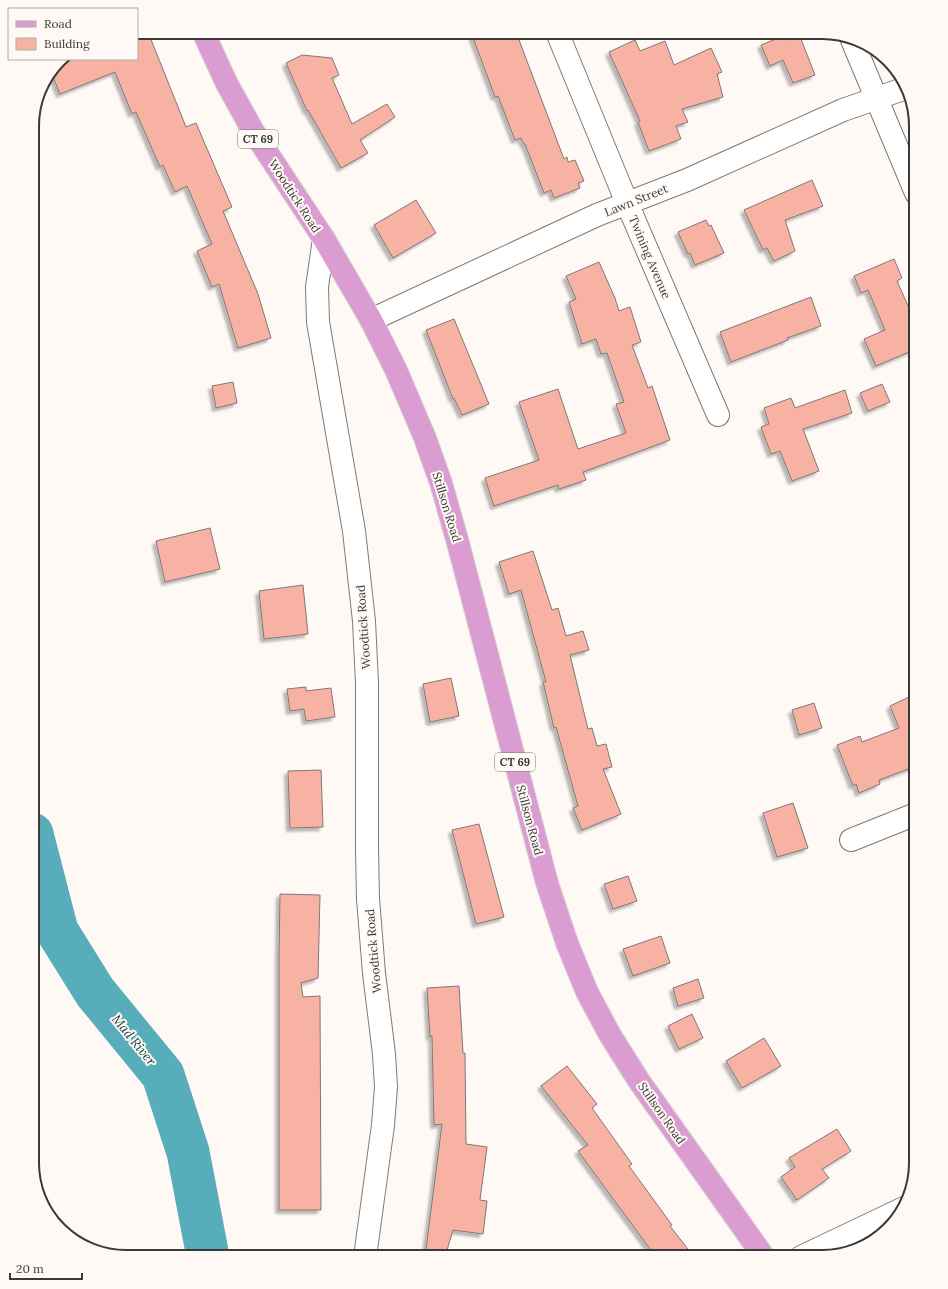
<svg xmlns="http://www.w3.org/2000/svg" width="948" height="1289" font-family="Lora,serif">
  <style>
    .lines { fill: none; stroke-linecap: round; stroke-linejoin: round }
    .river { stroke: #58adba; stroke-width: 43 }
    .building { fill: #f7b2a4; stroke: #7f7877; filter: url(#shadow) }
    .street-casing { stroke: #7e7975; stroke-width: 24 }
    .secondary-casing { stroke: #7e7975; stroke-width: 24 }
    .primary-casing { stroke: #d8d7d7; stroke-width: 24 }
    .street { stroke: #fff; stroke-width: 22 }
    .secondary { stroke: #fff; stroke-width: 22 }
    .primary { stroke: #da9cd1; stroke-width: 22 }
    .labels { text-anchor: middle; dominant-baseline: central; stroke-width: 4; stroke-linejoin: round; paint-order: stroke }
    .shield { fill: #fff9f5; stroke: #767370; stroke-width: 1 }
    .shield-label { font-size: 11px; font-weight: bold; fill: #3b3937 }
    .street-label { font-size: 12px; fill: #3b3937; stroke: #fff9f5 }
    .water-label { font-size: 13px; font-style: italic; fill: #133b41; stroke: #fff9f5 }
    .rim { fill: none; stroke: #3b3937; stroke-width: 2 }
  </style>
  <defs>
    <filter id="shadow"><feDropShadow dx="-3.5" dy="3.5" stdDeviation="1" flood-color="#0004"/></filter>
  </defs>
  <rect width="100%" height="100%" fill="#fff9f5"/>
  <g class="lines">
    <polyline class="river" points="32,834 57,931 95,992 163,1075 188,1152 208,1257"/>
  </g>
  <g class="building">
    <polygon points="137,32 148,32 186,127 196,123 232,207 223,211 258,294 271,338 238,348 219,284 212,287 197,251 212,244 187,186 175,192 163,165 160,167 136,112 132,114 115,72 60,94 51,72 59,62 67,59 137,59"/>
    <polygon points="471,32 516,32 564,159 567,157 568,162 575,160 584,181 578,183 580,188 554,198 551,190 544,193 525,144 524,144 521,138 515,140 498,96 495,97"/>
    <polygon points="799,34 815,75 793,83 783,60 770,66 761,45 783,36 784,40"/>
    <polygon points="635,40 640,51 665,41 674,65 711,48 722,72 717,74 723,97 682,109 688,122 676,126 681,139 649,151 638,122 640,121 609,52"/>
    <polygon points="302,55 332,58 339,75 332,78 352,124 387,104 395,117 360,140 368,153 341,168 308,110 307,111 286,63"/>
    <polygon points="812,180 823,206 785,220 795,251 774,261 767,248 763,250 744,210"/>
    <polygon points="416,200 436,233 393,258 374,225"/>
    <polygon points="706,220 709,226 711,225 724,253 695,265 690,253 688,254 678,232"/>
    <polygon points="894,259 902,278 897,281 916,324 916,349 876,366 864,339 885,330 868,290 861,293 854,276"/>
    <polygon points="599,262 615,298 619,311 630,307 641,342 632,345 648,388 652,386 670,440 583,472 586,480 559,489 558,485 494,506 485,478 539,460 519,402 558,389 578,449 626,433 616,404 624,402 607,353 601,354 596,339 582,344 569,302 576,299 566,276"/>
    <polygon points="811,297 821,326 787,338 788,340 731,362 720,332"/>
    <polygon points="454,319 489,404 462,415 454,398 453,399 426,330"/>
    <polygon points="233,382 237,403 216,408 212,386"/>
    <polygon points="882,384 890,402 868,411 860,393"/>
    <polygon points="845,390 852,413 803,429 819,471 792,481 780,451 771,454 761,427 769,424 764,408 791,398 795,408"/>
    <polygon points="210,528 220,569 165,582 156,541"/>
    <polygon points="533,551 552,610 558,608 566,636 583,631 589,650 570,655 588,729 592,728 597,746 606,744 612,767 603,769 621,814 582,830 573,808 578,806 556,727 554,728 543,682 546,682 521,590 509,594 499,562"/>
    <polygon points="303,585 308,634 264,639 259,591"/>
    <polygon points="451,678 459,716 430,722 423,684"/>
    <polygon points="306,687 306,691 331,688 335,717 306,721 304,709 290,711 287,689"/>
    <polygon points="909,697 916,713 916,766 879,780 880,784 859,793 856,784 853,786 837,745 860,736 862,742 899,728 890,706"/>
    <polygon points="814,703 822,728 799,735 792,710"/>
    <polygon points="321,770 323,827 290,828 288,771"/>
    <polygon points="793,803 808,848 777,857 763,813"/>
    <polygon points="479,824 504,917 476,924 452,830"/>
    <polygon points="628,876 637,901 613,909 604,884"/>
    <polygon points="280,894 320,895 318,978 301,983 303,997 320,996 321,1210 279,1210 279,958"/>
    <polygon points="661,936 670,963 633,976 623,949"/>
    <polygon points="698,979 704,998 678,1006 673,988"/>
    <polygon points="459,986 463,1053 465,1053 466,1144 487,1147 480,1200 487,1201 483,1234 453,1230 445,1257 425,1257 442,1124 434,1125 432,1036 430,1037 427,988"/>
    <polygon points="692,1014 703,1038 679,1049 668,1026"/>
    <polygon points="764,1038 781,1066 742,1088 726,1061"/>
    <polygon points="567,1066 597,1104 592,1108 632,1164 629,1166 672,1225 670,1226 694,1257 656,1257 578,1151 588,1145 541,1086"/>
    <polygon points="837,1129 851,1151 822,1169 829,1178 797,1200 781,1177 795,1167 789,1158"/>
  </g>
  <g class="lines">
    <g class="street-casing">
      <g id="street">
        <polyline points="557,32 627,203 718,415"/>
        <polyline points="852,40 916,193"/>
        <polyline points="371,320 597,215 687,180 843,110 906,88"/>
        <polyline points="851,840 916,814"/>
        <polyline points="801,1257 904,1208"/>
      </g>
    </g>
    <g class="secondary-casing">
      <polyline id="secondary" points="324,239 317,287 318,322 354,531 364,621 367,683 367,848 368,899 374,973 384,1054 386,1087 383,1125 365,1257"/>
    </g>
    <g class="primary-casing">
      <polyline id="primary" points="203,32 227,84 253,131 324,239 371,320 396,370 425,438 441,483 458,543 547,883 567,943 587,992 610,1035 639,1081 764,1257"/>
    </g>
    <use href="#street" class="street"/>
    <use href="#secondary" class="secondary"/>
    <use href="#primary" class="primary"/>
  </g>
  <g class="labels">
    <g class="shield">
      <rect x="238" y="130" width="40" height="18" rx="3"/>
      <rect x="495" y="753" width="40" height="18" rx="3"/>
    </g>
    <g class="shield-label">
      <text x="258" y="139">CT 69</text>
      <text x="515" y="762">CT 69</text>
    </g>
    <g class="street-label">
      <text transform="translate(295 196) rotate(57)">Woodtick Road</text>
      <text transform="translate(636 200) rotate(-22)">Lawn Street</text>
      <text transform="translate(650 257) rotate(67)">Twining Avenue</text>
      <text transform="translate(447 507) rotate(73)">Stillson Road</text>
      <text transform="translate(363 627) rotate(-94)">Woodtick Road</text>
      <text transform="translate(530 820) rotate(75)">Stillson Road</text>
      <text transform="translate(373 951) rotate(-95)">Woodtick Road</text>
      <text transform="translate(662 1113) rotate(55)">Stillson Road</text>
    </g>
    <g class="water-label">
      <text transform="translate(134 1040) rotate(51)">Mad River</text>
    </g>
  </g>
  <path d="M0 0H948V1289H0ZM126 39H822A87 87 0 0 1 909 126V1163A87 87 0 0 1 822 1250H126A87 87 0 0 1 39 1163V126A87 87 0 0 1 126 39Z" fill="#fff9f5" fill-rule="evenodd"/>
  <path class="rim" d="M126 39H822A87 87 0 0 1 909 126V1163A87 87 0 0 1 822 1250H126A87 87 0 0 1 39 1163V126A87 87 0 0 1 126 39Z"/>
  <rect x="8" y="8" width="130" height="52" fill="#fff9f5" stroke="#b1aca9"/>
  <rect x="16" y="21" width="20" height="6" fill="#da9cd1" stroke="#b1aca9"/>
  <text x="44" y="28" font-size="12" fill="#3b3937">Road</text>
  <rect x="16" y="38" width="20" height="12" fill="#f7b2a4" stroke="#b1aca9"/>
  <text x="44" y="48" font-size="12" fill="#3b3937">Building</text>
  <path d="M10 1273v6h72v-6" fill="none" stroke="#3b3937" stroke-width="2"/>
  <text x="16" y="1273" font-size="12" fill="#3b3937" stroke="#fff9f5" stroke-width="3" paint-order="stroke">20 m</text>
</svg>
